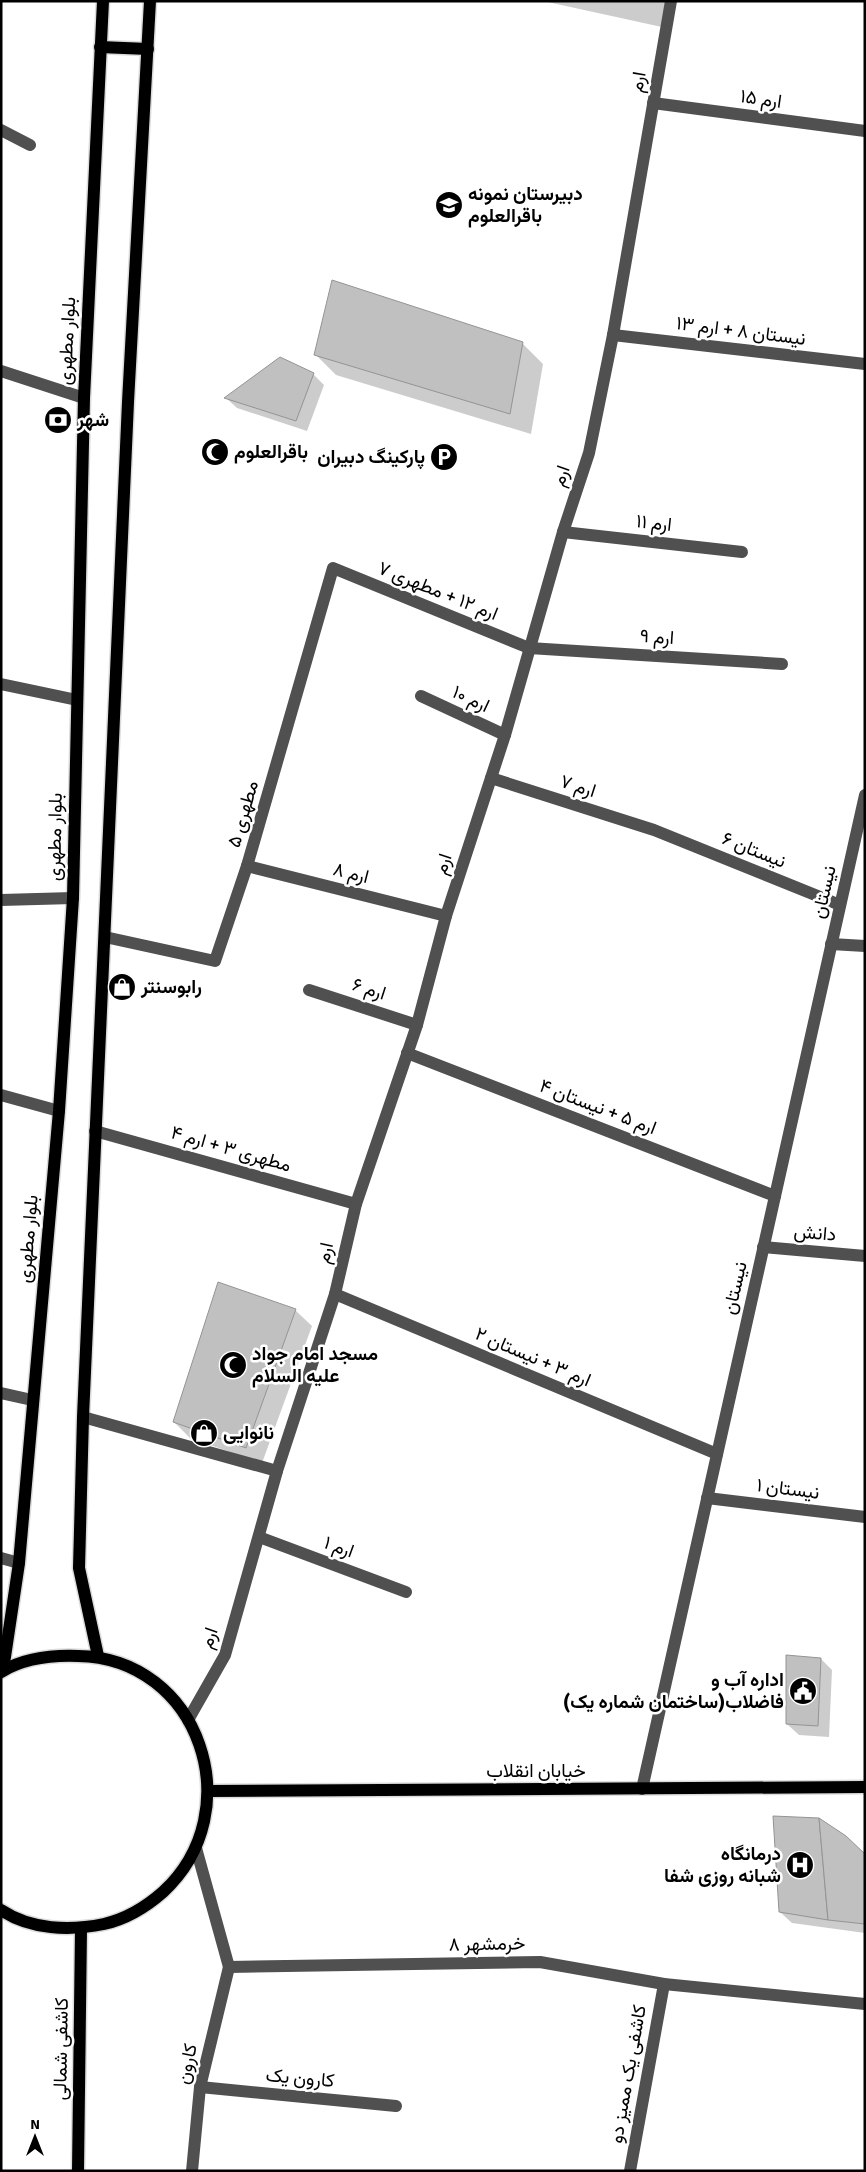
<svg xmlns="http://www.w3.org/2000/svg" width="866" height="2172" font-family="Signika,Vazirmatn,sans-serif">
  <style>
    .shadow { fill: #0003 }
    .building { fill: #c0c0c0; stroke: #949494 }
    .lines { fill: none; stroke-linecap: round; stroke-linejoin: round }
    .major-casing { stroke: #dbdbdb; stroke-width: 15 }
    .minor { stroke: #505050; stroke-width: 12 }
    .major { stroke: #000; stroke-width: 12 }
    .labels { text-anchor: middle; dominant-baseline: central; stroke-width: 5; stroke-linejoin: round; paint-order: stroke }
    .street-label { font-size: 19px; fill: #000; stroke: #fff }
    .poi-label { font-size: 19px; font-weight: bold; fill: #000; stroke: #fff; text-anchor: start }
  </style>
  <rect width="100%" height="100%" fill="#fff"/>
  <g class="shadow">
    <polygon points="543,1 675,1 671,29"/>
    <polygon points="522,343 543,364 531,434 336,375 316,355"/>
    <polygon points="313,374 324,385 307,431 237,408 226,398"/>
    <polygon points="295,1310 312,1326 262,1463 190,1438 174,1422"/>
    <polygon points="821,1659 832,1670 829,1737 799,1735 787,1724"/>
    <polygon points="865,1856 865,1933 792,1923 780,1912"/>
  </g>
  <g class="building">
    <polygon points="332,280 523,342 510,414 314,355"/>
    <polygon points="280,357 314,373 296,421 224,398"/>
    <polygon points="218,1282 296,1309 246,1448 173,1422"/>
    <polygon points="786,1655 821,1658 818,1726 786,1724"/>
    <polygon points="773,1816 819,1818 828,1920 779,1912"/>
    <polygon points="819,1818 846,1836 865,1854 865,1924 828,1920"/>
  </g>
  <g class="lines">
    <g class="major-casing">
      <g id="major">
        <polyline points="100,47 148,49"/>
        <polyline points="98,1656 79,1568 83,1417 128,402 150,1"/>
        <polyline points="3,1670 19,1563 59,1111 73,898 84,398 103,1"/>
        <path d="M1 1672C24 1658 52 1655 78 1656 200 1658 251 1811 163 1892 146 1907 126 1919 104 1924 70 1931 31 1930 1 1910"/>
        <polyline points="208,1791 865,1787"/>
        <polyline points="78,2171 81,1929"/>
      </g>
    </g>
    <g class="minor">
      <polyline points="653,103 865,131"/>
      <polyline points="1,130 30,145"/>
      <polyline points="613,335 865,364"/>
      <polyline points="1,371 84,398"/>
      <polyline points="563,532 742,552"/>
      <polyline points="1,684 77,700"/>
      <polyline points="421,696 505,735"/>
      <polyline points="491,778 654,830 840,905"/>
      <polyline points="247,866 446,916"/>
      <polyline points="1,900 73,898"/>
      <polyline points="105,937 215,961 247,866 333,568 529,648 782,664"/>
      <polyline points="831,944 865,946"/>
      <polyline points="309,990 417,1025"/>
      <polyline points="407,1053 775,1196"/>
      <polyline points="1,1095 59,1111"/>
      <polyline points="95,1131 356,1204"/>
      <polyline points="763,1247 865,1256"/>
      <polyline points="335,1294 717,1454"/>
      <polyline points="1,1393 32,1400"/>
      <polyline points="83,1417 277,1471"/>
      <polyline points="707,1498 865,1517"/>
      <polyline points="259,1537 406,1592"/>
      <polyline points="1,1558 19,1563"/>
      <polyline points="188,1720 225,1655 277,1471 335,1294 356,1204 417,1025 446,916 505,735 563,532 589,453 613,335 671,1"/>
      <polyline points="642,1789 865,795"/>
      <polyline points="196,1848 229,1967 540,1962 664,1984 865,2004"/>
      <polyline points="200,2087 396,2106"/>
      <polyline points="192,2171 200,2087 229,1967"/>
      <polyline points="630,2171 664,1984"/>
    </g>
    <use href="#major" class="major"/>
  </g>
  <defs>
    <g id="school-disc" transform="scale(1.4375)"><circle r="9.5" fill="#000" stroke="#fff"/><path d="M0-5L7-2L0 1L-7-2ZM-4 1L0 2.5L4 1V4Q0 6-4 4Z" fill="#fff"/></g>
    <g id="bank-disc" transform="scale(1.4375)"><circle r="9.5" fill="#000" stroke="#fff"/><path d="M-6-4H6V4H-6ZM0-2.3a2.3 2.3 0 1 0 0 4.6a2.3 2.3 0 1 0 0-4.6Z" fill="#fff"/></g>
    <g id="mosque-disc" transform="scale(1.4375)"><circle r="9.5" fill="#000" stroke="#fff"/><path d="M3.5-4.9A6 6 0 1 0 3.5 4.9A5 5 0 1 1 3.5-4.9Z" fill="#fff"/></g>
    <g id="parking-disc" transform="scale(1.4375)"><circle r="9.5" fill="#000" stroke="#fff"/><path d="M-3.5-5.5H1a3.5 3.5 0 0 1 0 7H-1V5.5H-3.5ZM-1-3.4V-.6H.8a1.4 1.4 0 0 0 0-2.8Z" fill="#fff"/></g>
    <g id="shop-disc" transform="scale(1.4375)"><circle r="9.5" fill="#000" stroke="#fff"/><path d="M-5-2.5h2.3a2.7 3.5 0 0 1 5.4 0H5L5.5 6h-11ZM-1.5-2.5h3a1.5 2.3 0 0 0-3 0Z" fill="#fff"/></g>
    <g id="civic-disc" transform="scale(1.4375)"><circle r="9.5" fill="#000" stroke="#fff"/><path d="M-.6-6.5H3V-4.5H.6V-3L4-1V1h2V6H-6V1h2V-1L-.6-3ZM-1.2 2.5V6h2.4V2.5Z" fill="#fff"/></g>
    <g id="hospital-disc" transform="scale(1.4375)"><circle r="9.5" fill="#000" stroke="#fff"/><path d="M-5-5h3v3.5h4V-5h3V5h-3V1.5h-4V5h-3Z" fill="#fff"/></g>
  </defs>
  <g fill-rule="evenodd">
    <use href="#school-disc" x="449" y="205"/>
    <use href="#bank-disc" x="58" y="420"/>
    <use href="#mosque-disc" x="215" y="452"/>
    <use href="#parking-disc" x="444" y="457"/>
    <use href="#shop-disc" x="122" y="987"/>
    <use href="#mosque-disc" x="233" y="1365"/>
    <use href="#shop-disc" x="204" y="1433"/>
    <use href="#civic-disc" x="803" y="1691"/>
    <use href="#hospital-disc" x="800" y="1865"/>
  </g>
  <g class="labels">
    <g class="street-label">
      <text transform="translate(638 82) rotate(-80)">ارم</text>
      <text transform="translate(761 99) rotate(8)">ارم ۱۵</text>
      <text transform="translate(741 331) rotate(7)">نیستان ۸ + ارم ۱۳</text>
      <text transform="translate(67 341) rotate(-87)">بلوار مطهری</text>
      <text transform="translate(561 476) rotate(-71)">ارم</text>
      <text transform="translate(654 523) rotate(6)">ارم ۱۱</text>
      <text transform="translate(438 591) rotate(22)">ارم ۱۲ + مطهری ۷</text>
      <text transform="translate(657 637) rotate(4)">ارم ۹</text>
      <text transform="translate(471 699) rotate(25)">ارم ۱۰</text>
      <text transform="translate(578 786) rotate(18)">ارم ۷</text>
      <text transform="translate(243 814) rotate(-74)">مطهری ۵</text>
      <text transform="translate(55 837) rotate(-89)">بلوار مطهری</text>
      <text transform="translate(754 850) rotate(22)">نیستان ۶</text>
      <text transform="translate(443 864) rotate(-72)">ارم</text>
      <text transform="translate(351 873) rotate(14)">ارم ۸</text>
      <text transform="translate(824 892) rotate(-77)">نیستان</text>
      <text transform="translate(369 989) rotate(18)">ارم ۶</text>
      <text transform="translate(598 1107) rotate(21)">ارم ۵ + نیستان ۴</text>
      <text transform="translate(231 1149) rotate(16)">مطهری ۳ + ارم ۴</text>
      <text transform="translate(815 1233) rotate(5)">دانش</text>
      <text transform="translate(28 1239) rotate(-85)">بلوار مطهری</text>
      <text transform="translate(325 1253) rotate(-77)">ارم</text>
      <text transform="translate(735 1288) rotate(-77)">نیستان</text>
      <text transform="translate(533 1357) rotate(23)">ارم ۳ + نیستان ۲</text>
      <text transform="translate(788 1489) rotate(7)">نیستان ۱</text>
      <text transform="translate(339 1547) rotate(20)">ارم ۱</text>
      <text transform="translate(209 1638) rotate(-71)">ارم</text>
      <text x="536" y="1771">خیابان انقلاب</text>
      <text transform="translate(487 1944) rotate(-1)">خرمشهر ۸</text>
      <text transform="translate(61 2049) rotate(-89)">کاشفی شمالی</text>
      <text transform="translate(187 2064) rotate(-78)">کارون</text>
      <text transform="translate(628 2074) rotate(-80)">کاشفی یک ممیز دو</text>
      <text transform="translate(300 2078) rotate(5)">کارون یک</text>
    </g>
    <g class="poi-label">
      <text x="468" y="194">دبیرستان نمونه<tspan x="468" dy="22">باقرالعلوم</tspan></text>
      <text x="77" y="420">شهر</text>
      <text x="234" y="452">باقرالعلوم</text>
      <text x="425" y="457" text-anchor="end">پارکینگ دبیران</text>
      <text x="141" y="987">رابوسنتر</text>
      <text x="252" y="1354">مسجد امام جواد<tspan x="252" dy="22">علیه السلام</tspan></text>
      <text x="223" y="1433">نانوایی</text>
      <text x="784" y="1680" text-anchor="end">اداره آب و<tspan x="784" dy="22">فاضلاب(ساختمان شماره یک)</tspan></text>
      <text x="781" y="1854" text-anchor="end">درمانگاه<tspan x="781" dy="22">شبانه روزی شفا</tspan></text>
    </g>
  </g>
  <rect width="866" height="2172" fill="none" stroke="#000000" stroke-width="5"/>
  <g transform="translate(35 2137)" stroke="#ffffff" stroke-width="4" paint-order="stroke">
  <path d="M0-4L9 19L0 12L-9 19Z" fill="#000000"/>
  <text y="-8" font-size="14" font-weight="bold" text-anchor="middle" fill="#000000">N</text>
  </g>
</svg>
